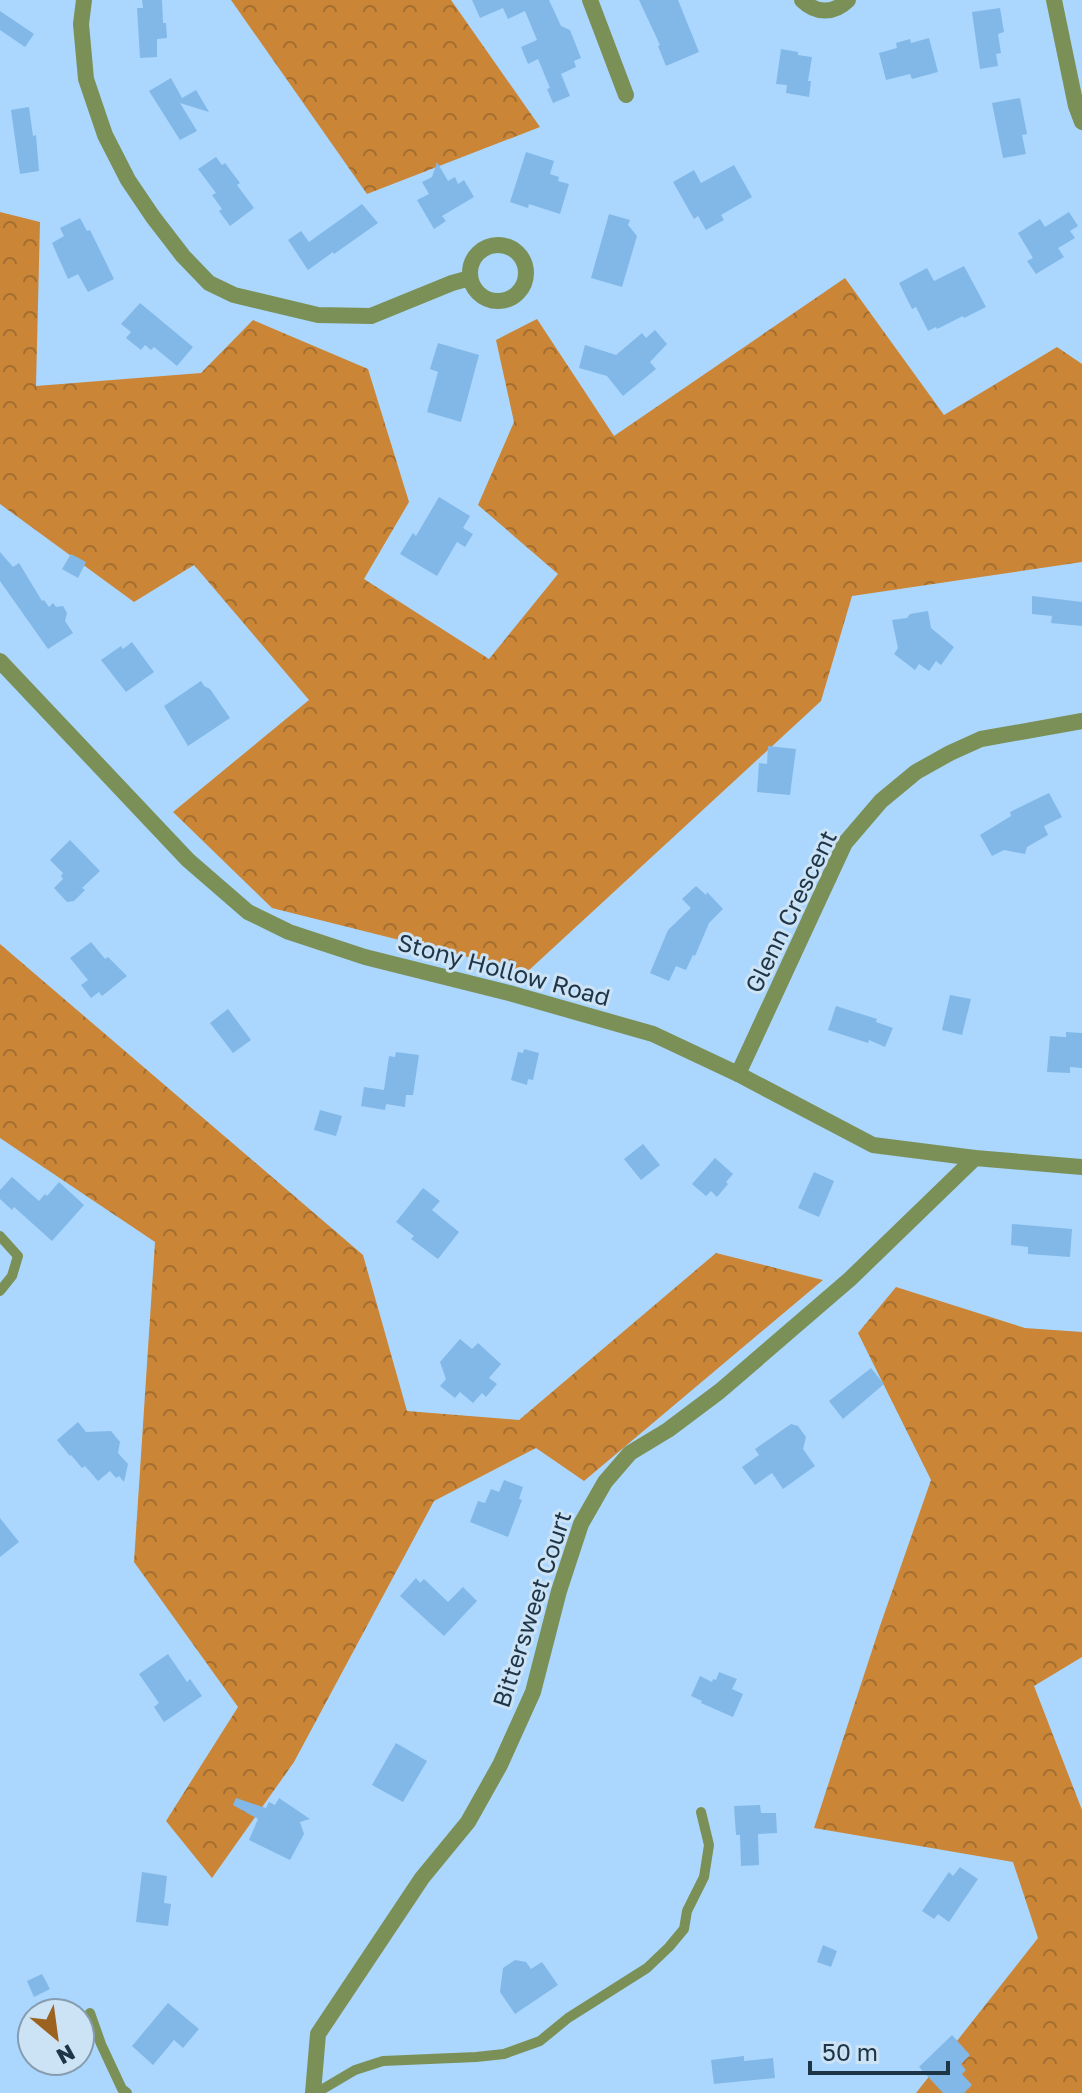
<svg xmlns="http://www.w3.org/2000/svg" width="1082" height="2093" font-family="'Golos Text',sans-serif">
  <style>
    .forest { fill: url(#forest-crowns) }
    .building { fill: #81b8e8 }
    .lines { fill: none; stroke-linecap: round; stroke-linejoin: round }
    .lane { stroke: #7b9057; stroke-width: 10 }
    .street { stroke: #7b9057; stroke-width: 16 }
    .labels { text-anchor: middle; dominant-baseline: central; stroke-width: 6; stroke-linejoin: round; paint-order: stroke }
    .street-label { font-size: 24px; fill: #1e3447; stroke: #cce2f5 }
  </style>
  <defs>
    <pattern id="forest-crowns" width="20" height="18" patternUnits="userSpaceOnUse" patternTransform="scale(2)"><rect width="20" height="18" fill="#ca8536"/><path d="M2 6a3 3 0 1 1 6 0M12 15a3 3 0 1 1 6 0" fill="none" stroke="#a36e2f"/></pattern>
  </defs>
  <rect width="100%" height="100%" fill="#abd7fe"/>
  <g class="forest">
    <polygon points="231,0 451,0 540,127 367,194"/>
    <polygon points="0,212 40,222 36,386 201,373 253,320 368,369 409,502 364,579 489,659 558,574 478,505 514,422 496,340 537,319 614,436 845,278 944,415 1057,347 1082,364 1082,562 852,596 821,701 527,972 272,908 173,812 309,700 194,565 134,602 0,504"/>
    <polygon points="0,944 363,1255 407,1411 519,1420 716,1253 823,1280 584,1481 536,1448 434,1501 294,1762 212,1878 166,1821 238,1707 134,1562 155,1242 0,1138"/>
    <polygon points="896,1287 1025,1328 1082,1332 1082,1657 1034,1686 1082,1810 1082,2093 916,2093 1038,1938 1013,1862 814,1828 880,1626 931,1480 858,1333"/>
  </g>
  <g class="building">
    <polygon points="142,0 162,0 163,23 166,23 167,38 157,39 157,57 140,58 137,8 143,8"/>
    <polygon points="472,0 549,0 561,26 570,30 581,58 574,61 576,67 561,74 570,96 553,103 547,89 550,88 538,59 528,64 521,47 537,40 525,11 508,19 503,8 480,18"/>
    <polygon points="639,0 678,0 699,52 666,66 658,46 660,45"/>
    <polygon points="1000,8 1004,32 998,34 1001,53 996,54 998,66 980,69 972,12"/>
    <polygon points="0,11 34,34 25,47 0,30"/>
    <polygon points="929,38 938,72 912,79 910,74 886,80 879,53 897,48 896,43 910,39 911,43"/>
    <polygon points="781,49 798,52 798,55 812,57 808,81 811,81 809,97 786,93 787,85 776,84"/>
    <polygon points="171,78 182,98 196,90 209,112 180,103 197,131 180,140 149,91"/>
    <polygon points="1020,98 1027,134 1022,135 1026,154 1003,158 992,103"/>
    <polygon points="29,107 33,136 36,135 39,171 20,174 11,110"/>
    <polygon points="526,152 554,161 550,174 559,177 558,181 569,184 560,214 529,204 528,208 510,202"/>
    <polygon points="216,157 222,165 225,163 240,183 237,185 254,208 230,226 219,211 222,209 212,195 216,193 198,169"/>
    <polygon points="437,162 448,181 455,177 458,184 464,180 474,197 442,216 446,221 434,229 417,200 429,194 422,182 432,177"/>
    <polygon points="734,165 752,197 721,215 724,220 706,230 698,216 694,219 673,182 694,170 701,183"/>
    <polygon points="362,204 378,223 334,254 333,252 308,270 288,240 301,231 309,242"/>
    <polygon points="1069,212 1078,226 1070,231 1075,238 1058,248 1064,257 1036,274 1027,261 1033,258 1018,233 1040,219 1045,227"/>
    <polygon points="609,214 630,220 628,225 637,236 622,287 591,278"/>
    <polygon points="80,218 87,231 90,230 114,279 88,292 78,274 68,279 52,243 64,236 60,228"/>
    <polygon points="964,266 986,307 964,318 963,316 937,329 936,327 928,331 916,307 912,309 899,283 927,268 934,281"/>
    <polygon points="140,303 193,347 177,366 154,347 151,350 145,345 141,350 126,338 131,332 121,324"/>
    <polygon points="655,330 667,344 650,362 656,369 623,396 607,376 579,368 585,345 616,355 642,333 646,338"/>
    <polygon points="438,343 479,355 461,422 427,412 438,372 430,369"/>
    <polygon points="439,497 470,516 463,528 473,534 465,547 457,542 437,576 400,554 413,533 416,536"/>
    <polygon points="0,552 13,567 19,563 42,601 44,600 49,607 53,603 56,607 63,606 67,613 65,621 73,633 48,649 0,581"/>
    <polygon points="71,554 86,562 78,578 62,569"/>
    <polygon points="1032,596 1082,602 1082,626 1051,623 1052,616 1032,614"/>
    <polygon points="928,611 931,628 954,647 941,665 936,661 929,671 919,664 915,670 894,654 898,648 892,620 907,618 910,614"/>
    <polygon points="132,642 154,672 126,692 101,660 121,646 123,649"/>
    <polygon points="201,681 204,686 210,689 230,718 188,746 164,706"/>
    <polygon points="768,746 796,749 790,795 757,792 759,763 767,764"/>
    <polygon points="1049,793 1062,817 1044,826 1048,835 1027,847 1025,854 1004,850 992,856 980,835 1011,816 1010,812"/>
    <polygon points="70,840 100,871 82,888 85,890 74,901 67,902 54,888 63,879 61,876 63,873 50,860"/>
    <polygon points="696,886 706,895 707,892 723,909 709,923 695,956 693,955 686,970 676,966 669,981 650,973 668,930 691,908 682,899"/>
    <polygon points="91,942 105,959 108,957 127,976 102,996 99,992 91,998 81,985 88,980 70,958"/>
    <polygon points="950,995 971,999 962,1035 942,1030"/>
    <polygon points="836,1006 877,1019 876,1022 893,1028 885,1047 869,1040 868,1043 828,1030"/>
    <polygon points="228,1009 251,1040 233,1053 210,1023"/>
    <polygon points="1066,1032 1082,1033 1082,1068 1070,1067 1070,1073 1047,1072 1050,1036 1066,1037"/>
    <polygon points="524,1049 539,1053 533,1080 528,1079 527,1085 511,1080 518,1052 523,1053"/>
    <polygon points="396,1052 419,1055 413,1095 406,1095 405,1107 386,1104 385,1110 361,1106 364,1087 384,1090 389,1056 395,1057"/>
    <polygon points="320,1110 342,1116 336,1136 314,1130"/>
    <polygon points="643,1144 660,1165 641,1180 624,1159"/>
    <polygon points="715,1158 733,1174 726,1182 728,1184 717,1197 711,1191 706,1196 692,1184"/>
    <polygon points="814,1172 834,1181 819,1217 798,1208"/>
    <polygon points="12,1177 39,1201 45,1194 47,1196 59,1182 84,1205 52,1241 14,1207 12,1210 0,1199 0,1190"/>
    <polygon points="423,1188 440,1201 432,1210 459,1232 438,1259 411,1239 414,1236 396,1222"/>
    <polygon points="1012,1224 1072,1229 1070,1257 1028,1254 1028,1247 1011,1245"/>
    <polygon points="460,1339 472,1349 478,1343 501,1364 489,1378 497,1384 486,1397 482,1393 473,1403 460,1392 455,1398 440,1386 446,1379 440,1362"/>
    <polygon points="871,1368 884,1384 843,1419 829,1401"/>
    <polygon points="78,1422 86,1432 111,1431 120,1442 118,1453 128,1464 124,1482 119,1476 116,1478 110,1471 98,1481 85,1466 82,1468 71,1455 70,1456 57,1440"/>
    <polygon points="791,1424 798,1426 806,1437 803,1449 815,1466 783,1489 772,1473 755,1485 742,1467 759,1455 755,1449"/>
    <polygon points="504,1480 523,1487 519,1499 522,1500 508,1537 470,1522 478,1501 485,1503 491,1489 499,1492"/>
    <polygon points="0,1518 19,1542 0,1557"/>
    <polygon points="416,1578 420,1583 424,1579 448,1602 463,1587 477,1601 444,1636 400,1596"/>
    <polygon points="168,1654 187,1682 190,1679 202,1696 164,1722 154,1707 159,1703 139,1674"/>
    <polygon points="719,1672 737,1679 732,1689 743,1694 733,1717 701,1703 702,1701 691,1696 700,1676 712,1682 713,1679 716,1680"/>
    <polygon points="396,1743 427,1761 403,1802 372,1785"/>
    <polygon points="236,1798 266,1808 269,1802 275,1805 279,1798 310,1819 300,1822 304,1834 290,1860 249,1840 258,1819 233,1805"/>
    <polygon points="760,1805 761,1813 776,1813 777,1833 758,1834 759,1865 741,1866 740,1835 736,1835 734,1806"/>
    <polygon points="960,1867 978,1879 949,1922 938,1914 934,1919 922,1911 949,1872 953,1876"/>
    <polygon points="142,1872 167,1876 164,1903 171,1904 168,1926 136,1922"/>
    <polygon points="823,1945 837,1951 831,1967 817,1962"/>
    <polygon points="515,1960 526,1962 531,1969 542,1962 558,1985 515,2014 500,1992 503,1968"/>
    <polygon points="42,1974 50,1989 34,1997 27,1981"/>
    <polygon points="168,2003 199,2029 183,2048 174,2040 153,2065 132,2046"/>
    <polygon points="952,2035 970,2055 961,2064 966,2070 962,2074 972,2085 964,2093 943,2093 919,2067"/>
    <polygon points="744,2056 744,2061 773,2058 775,2078 714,2084 711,2060"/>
  </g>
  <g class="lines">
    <g class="lane">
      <polyline points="0,1236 18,1256 12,1276 0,1291"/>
      <polyline points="90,2013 101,2044 122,2089 127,2093"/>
      <polyline points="316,2093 355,2070 383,2061 476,2057 504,2054 540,2041 568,2018 647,1968 669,1947 684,1929 687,1911 704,1877 709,1845 701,1812"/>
    </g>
    <g class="street">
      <polyline points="84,0 81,24 86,79 105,135 128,180 153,217 183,256 209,283 234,295 318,315 371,316 452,283 470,278"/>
      <polyline points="590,0 626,95"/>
      <path d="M802 0C816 14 834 14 848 0"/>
      <polyline points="1054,0 1076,106 1082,122"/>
      <circle cx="498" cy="273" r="28"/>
      <polyline points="0,661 188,860 248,912 289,932 365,957 509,993 653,1034 738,1074 873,1145 975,1158 1082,1167"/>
      <polyline points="738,1074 845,843 881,801 916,772 950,753 981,739 1082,721"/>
      <polyline points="313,2093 318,2034 422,1878 468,1822 500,1765 533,1692 559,1591 581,1524 605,1482 630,1453 668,1430 720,1391 850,1279 975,1158"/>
    </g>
  </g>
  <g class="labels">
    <g class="street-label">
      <text transform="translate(790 911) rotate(-64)">Glenn Crescent</text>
      <text transform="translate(504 969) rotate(15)">Stony Hollow Road</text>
      <text transform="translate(531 1609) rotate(-72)">Bittersweet Court</text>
    </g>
  </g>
  <g transform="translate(56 2037) rotate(151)"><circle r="38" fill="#cce2f5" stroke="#869caf" stroke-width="2"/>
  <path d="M0-6L14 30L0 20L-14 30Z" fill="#9c6320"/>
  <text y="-12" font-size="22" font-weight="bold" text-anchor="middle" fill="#1e3447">N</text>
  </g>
  <path d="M810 2061v12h138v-12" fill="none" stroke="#1e3447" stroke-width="4"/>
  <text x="822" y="2061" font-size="24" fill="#1e3447" stroke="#cce2f5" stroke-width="6" paint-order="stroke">50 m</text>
</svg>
